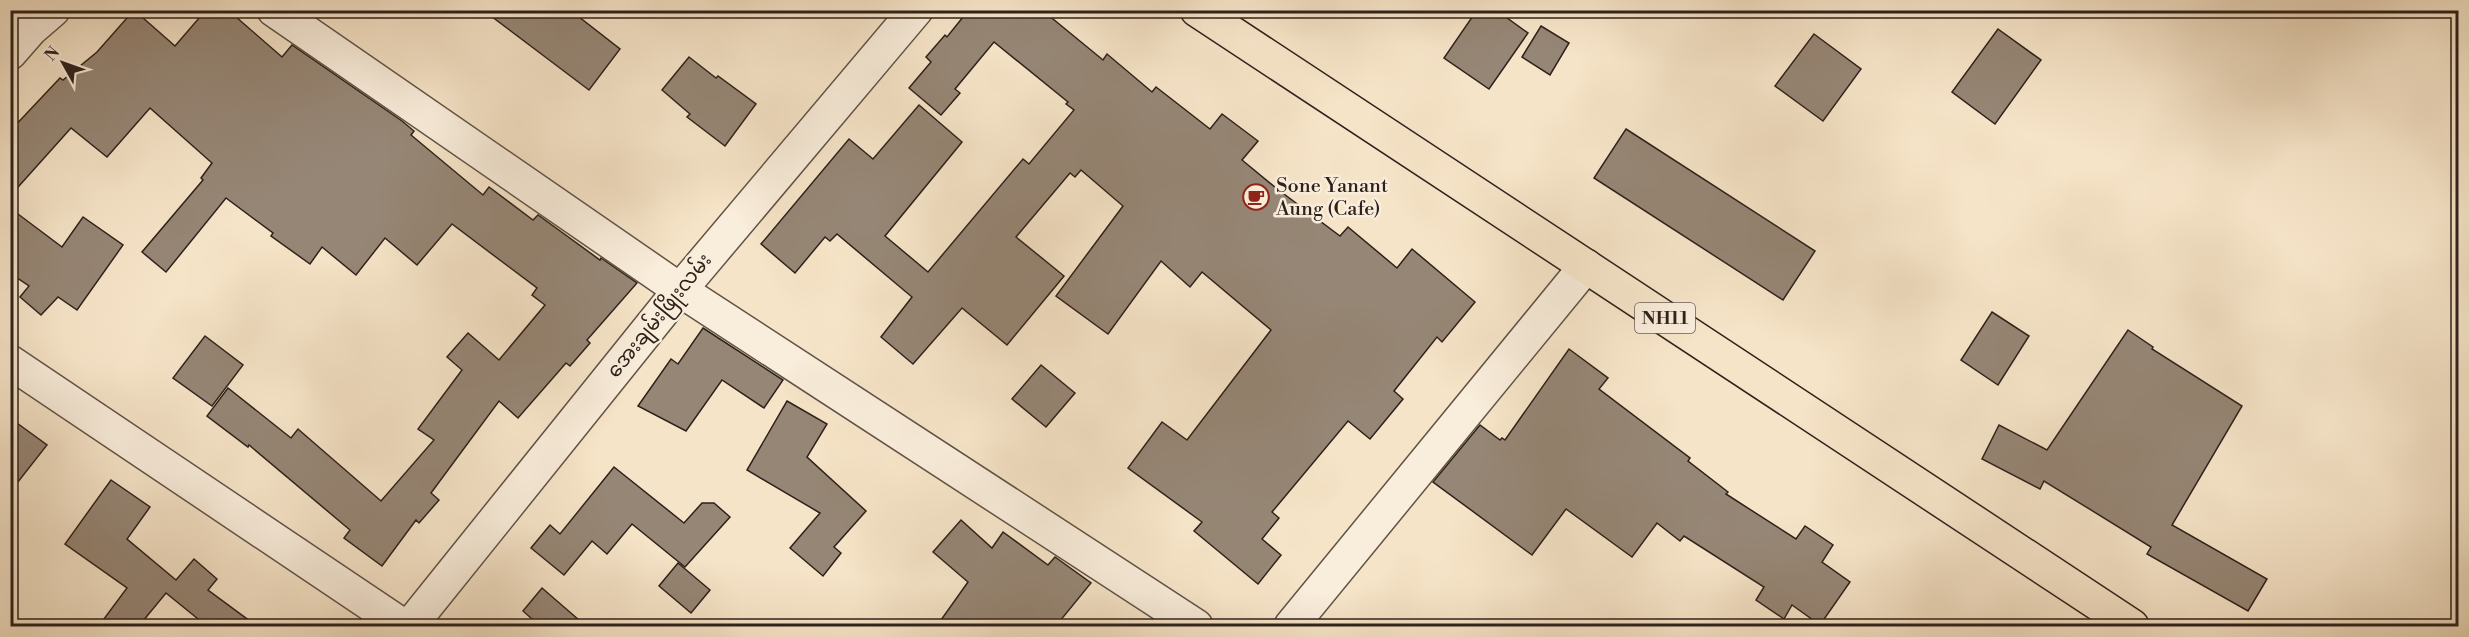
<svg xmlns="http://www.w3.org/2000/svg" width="2469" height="637" font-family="'Libre Bodoni','Noto Sans Myanmar',serif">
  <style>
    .building { fill: #968675; stroke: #2e211b; stroke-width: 1.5 }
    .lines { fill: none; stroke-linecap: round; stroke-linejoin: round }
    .street-casing { stroke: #605246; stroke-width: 36 }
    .highway-casing { stroke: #2e211b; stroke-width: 36 }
    .street { stroke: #f9eddb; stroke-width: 33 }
    .highway { stroke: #f6e4c8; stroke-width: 33 }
    .labels { text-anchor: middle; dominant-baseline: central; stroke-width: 5; stroke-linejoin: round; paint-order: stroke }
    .shield { fill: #f9eddb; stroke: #6b5e55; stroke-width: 1.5 }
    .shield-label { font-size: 18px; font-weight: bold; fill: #2e211b }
    .poi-label { font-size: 20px; fill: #2e211b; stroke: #f9eddb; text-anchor: start }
    .street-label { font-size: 20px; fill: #2e211b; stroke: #f9eddb }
  </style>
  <rect width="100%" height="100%" fill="#f6e4c8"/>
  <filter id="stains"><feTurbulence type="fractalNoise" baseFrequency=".00333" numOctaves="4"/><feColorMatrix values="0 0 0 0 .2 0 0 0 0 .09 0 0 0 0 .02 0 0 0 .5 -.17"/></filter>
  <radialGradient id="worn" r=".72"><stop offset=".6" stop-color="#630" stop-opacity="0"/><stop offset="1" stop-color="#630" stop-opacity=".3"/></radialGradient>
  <g class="building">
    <polygon points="134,10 175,46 206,10 228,10 282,57 292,45 402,121 414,131 411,135 483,195 489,187 533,220 538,215 600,260 601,258 637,283 587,340 590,343 570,366 566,363 518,418 499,401 431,493 439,500 419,523 416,520 382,566 344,538 350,530 249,445 248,447 207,416 228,388 291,438 298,429 381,501 434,440 418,429 462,370 447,357 468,333 499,360 545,305 532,295 537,288 452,224 417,265 385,238 356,275 322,247 310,264 271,236 273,233 226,198 166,272 142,252 203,180 201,178 212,163 150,108 107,157 71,128 10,196 10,131 60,78 63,80 97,52"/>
    <polygon points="483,10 570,10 620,49 589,90"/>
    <polygon points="955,10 1042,10 1103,60 1107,54 1152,92 1156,87 1210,129 1222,114 1258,141 1242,160 1276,188 1340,236 1348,227 1397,268 1412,249 1475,302 1442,342 1437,337 1394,391 1403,399 1370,439 1348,421 1272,512 1279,518 1262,539 1281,555 1258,584 1194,531 1202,522 1128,468 1162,422 1187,440 1271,330 1202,272 1190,287 1161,261 1108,334 1056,296 1123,206 1081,170 1075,177 1070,173 1016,237 1064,276 1007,345 962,308 913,364 881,337 912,297 837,234 830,241 825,237 795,273 761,244 849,139 873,159 919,105 962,142 885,236 928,272 1023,159 1029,164 1074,110 1066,104 1068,102 994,42 955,89 960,93 941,115 909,88 931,62 926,57 945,35 947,37 963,17"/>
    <polygon points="1477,10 1496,10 1528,33 1489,89 1444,58"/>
    <polygon points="1541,26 1569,43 1550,75 1522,57"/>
    <polygon points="1998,29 2041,60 1995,124 1952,92"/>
    <polygon points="1814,34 1861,69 1823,121 1775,86"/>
    <polygon points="689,57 716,78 718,76 756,104 725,146 687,117 690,114 662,90"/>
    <polygon points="1626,129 1815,251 1783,300 1594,178"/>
    <polygon points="10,208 62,247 83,217 123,245 77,310 58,297 41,315 20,297 29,286 10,273"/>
    <polygon points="1992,312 2029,336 1998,385 1961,360"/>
    <polygon points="703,328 783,380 764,408 722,380 686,431 638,406 671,359 678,364"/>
    <polygon points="2128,330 2153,347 2152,349 2242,406 2172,525 2267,579 2248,611 2147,554 2151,547 2044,481 2040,489 1982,459 1999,425 2047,450"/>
    <polygon points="205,336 243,365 212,406 173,378"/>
    <polygon points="1569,349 1608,378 1599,389 1690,458 1688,461 1728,492 1726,494 1796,539 1805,526 1833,545 1822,562 1850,582 1820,625 1792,605 1784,619 1756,600 1764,587 1684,536 1680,541 1657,523 1632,557 1566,509 1532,555 1433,482 1480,425 1500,440 1502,438 1505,440"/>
    <polygon points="1041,365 1075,393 1046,427 1012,399"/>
    <polygon points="787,401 827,424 807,457 866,511 834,547 841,553 823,576 790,548 820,513 747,470"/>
    <polygon points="10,418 47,445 10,492"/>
    <polygon points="614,467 684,523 702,503 714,503 730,517 685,567 632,524 607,554 592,541 564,575 531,548 550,525 560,534"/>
    <polygon points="111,480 150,507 127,539 176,580 194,559 217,579 208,590 258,627 208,627 166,593 138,627 98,627 127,588 65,544"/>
    <polygon points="961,520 992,548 1003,532 1048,565 1055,557 1091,583 1055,627 936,627 968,582 933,552"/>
    <polygon points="678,563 710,590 691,613 659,586"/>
    <polygon points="542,588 587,627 541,627 523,611"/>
  </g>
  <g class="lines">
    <g class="street-casing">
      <g id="street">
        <polyline points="274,10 680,290 1196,626"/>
        <polyline points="10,53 31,29 53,10"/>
        <polyline points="10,362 403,626"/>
        <polyline points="410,626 680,290 916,10"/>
        <polyline points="1291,626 1586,266"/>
      </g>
    </g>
    <g class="highway-casing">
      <polyline id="highway" points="1197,10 2132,626"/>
    </g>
    <use href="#street" class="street"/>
    <use href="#highway" class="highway"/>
  </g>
  <defs>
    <g id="cafe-ring" transform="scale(1.35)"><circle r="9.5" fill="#f9eddb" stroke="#8f2418" stroke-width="1.5"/><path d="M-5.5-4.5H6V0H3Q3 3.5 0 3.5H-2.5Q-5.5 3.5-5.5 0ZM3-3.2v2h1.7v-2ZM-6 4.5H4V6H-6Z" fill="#8f2418"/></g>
  </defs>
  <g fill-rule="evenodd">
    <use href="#cafe-ring" x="1256" y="197"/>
  </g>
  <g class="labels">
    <rect class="shield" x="1635" y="303" width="60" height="30" rx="4.5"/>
    <g class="shield-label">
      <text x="1665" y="318">NH11</text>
    </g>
    <g class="poi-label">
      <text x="1276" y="186">Sone Yanant<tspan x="1276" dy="23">Aung (Cafe)</tspan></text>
    </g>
    <g class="street-label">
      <text transform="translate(660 316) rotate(-51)">အေးချမ်းဖြိုးလမ်း</text>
    </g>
  </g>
  <rect width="2469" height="637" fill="none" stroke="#f6e4c8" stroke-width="36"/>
  <rect x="12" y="12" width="2445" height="613" fill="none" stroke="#2e211b" stroke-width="3"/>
  <rect x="18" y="18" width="2433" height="601" fill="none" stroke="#2e211b" stroke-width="1.5"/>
  <g transform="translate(63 63) rotate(310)" stroke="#f9eddb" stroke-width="4.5" paint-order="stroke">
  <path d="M0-4.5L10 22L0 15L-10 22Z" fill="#2e211b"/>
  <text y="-9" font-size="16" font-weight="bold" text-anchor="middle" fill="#2e211b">N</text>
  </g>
  <rect width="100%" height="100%" filter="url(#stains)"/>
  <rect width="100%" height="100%" fill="url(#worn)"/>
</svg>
